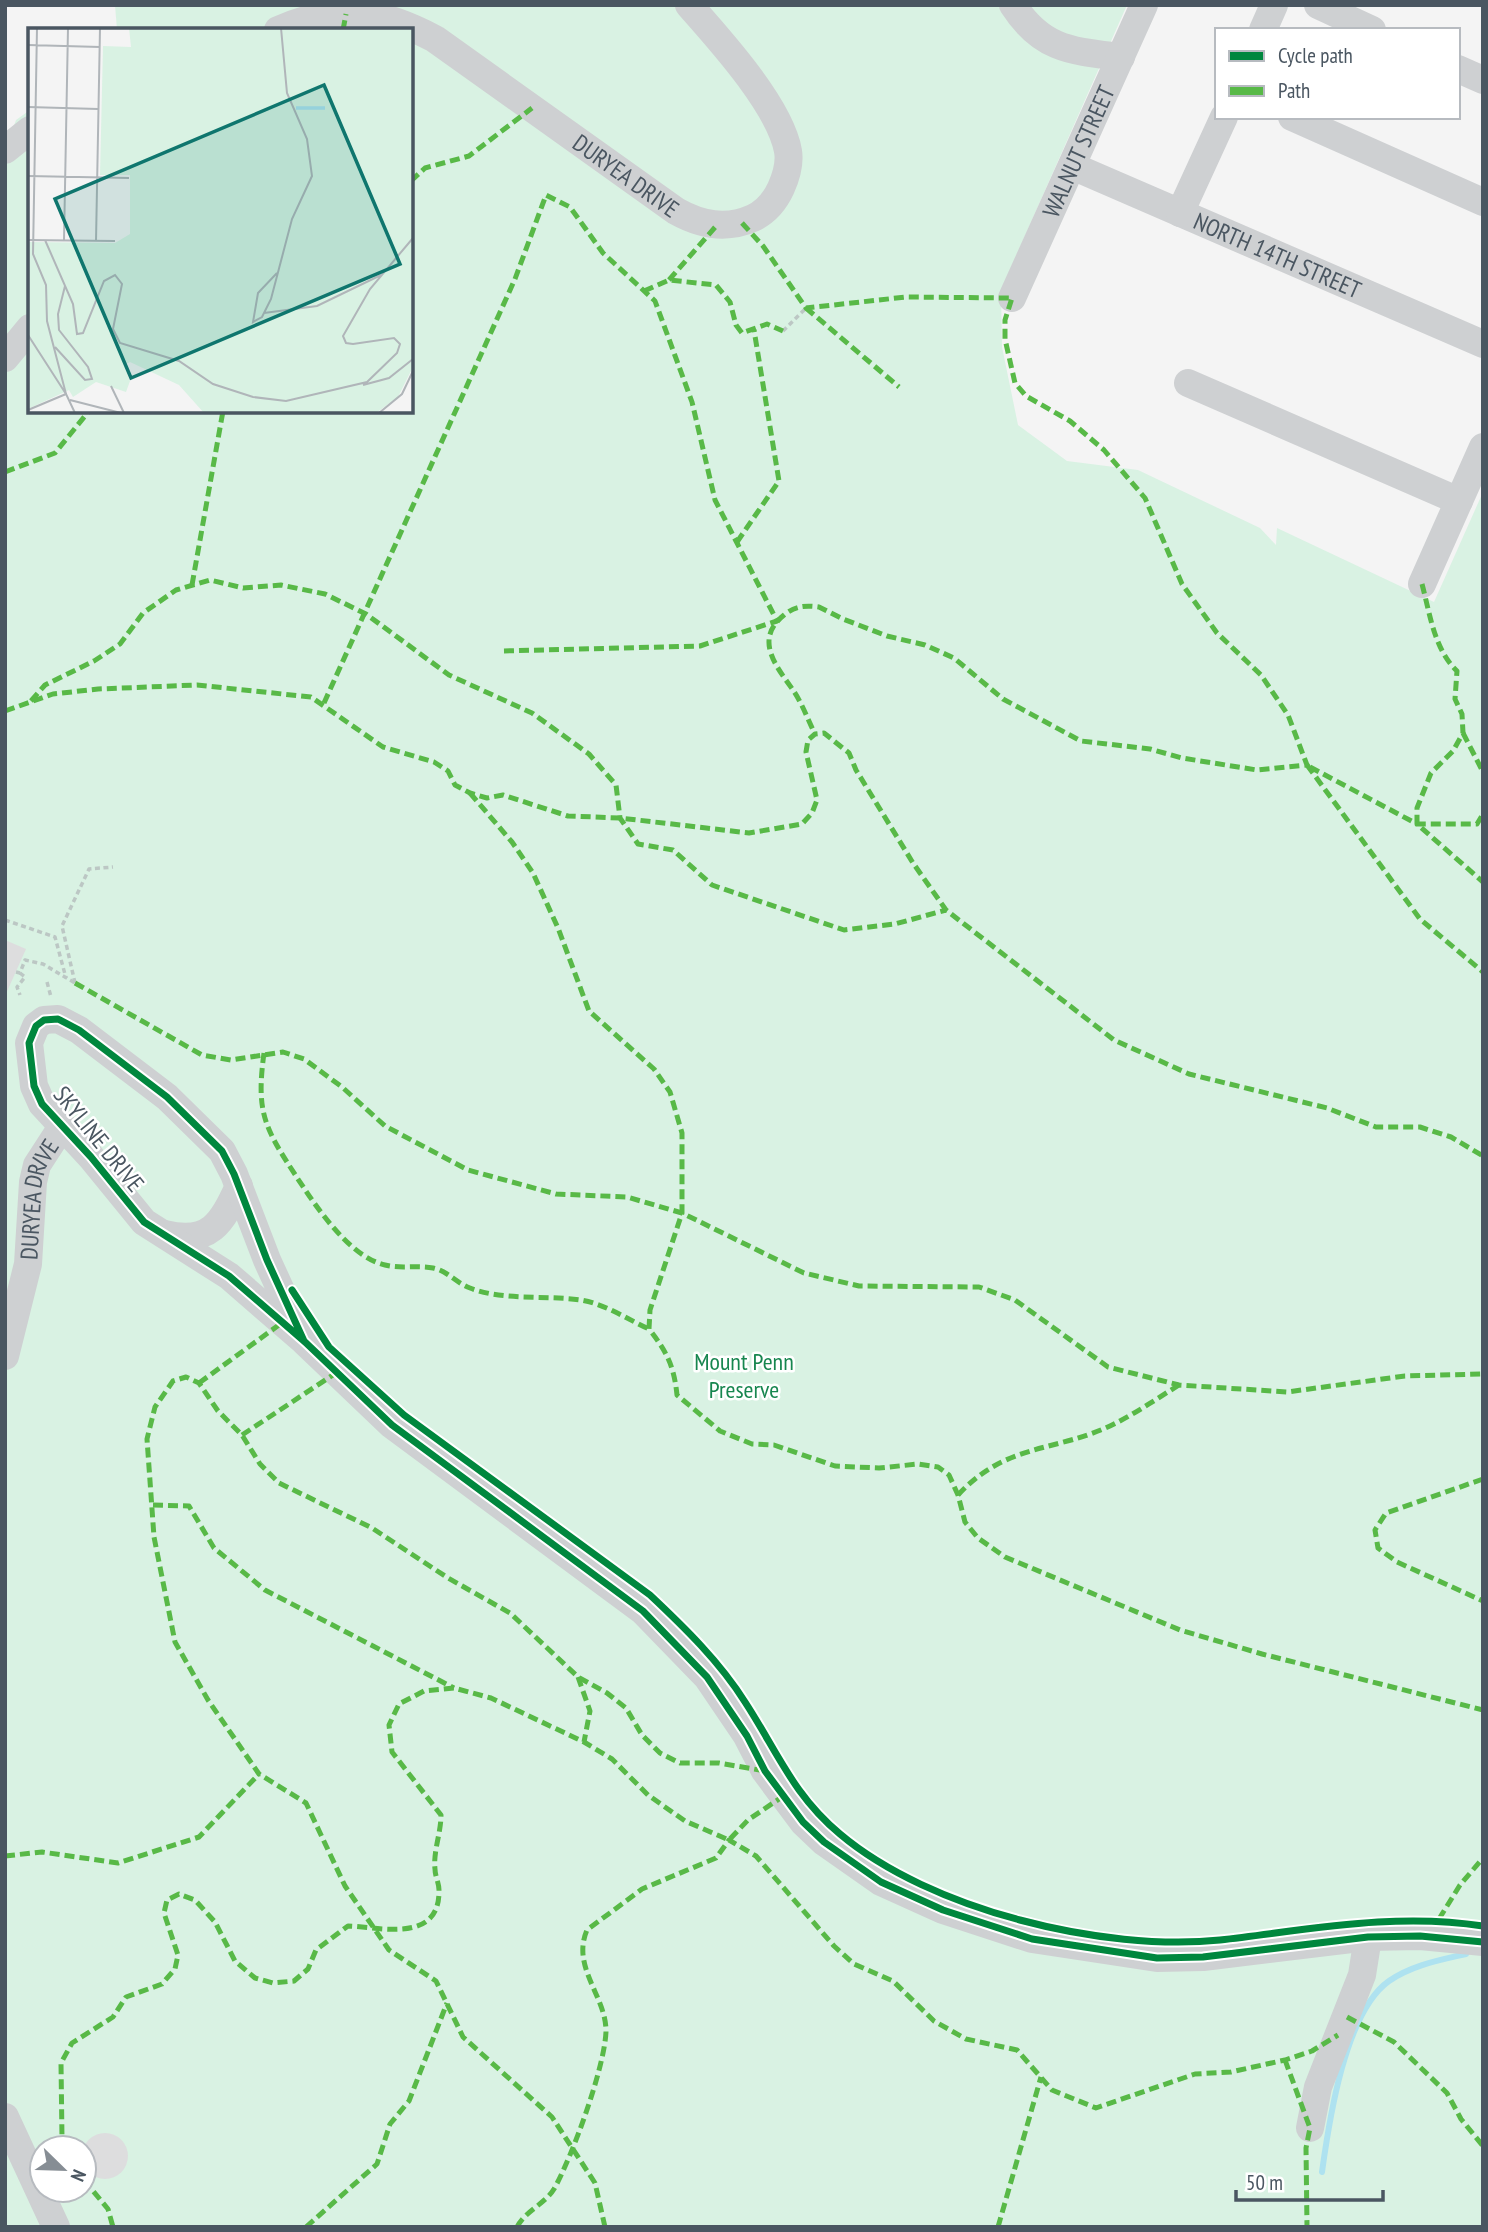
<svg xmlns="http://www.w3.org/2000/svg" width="1488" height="2232" font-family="'PT Sans Narrow',sans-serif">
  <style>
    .green { fill: #d9f2e3; fill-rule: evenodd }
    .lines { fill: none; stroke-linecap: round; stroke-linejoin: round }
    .stream { stroke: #aee2f0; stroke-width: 6 }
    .building { fill: #ddddde }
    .path { stroke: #bcc7c4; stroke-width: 3.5; stroke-dasharray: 5 3.5; stroke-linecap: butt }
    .minor { stroke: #ced0d2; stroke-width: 28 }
    .quiet { stroke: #58b947; stroke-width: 5; stroke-dasharray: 10 5; stroke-linecap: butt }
    .cycleway-casing { stroke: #fff; stroke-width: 11 }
    .cycleway { stroke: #00873e; stroke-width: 7 }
    .labels { text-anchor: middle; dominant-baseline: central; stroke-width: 5; stroke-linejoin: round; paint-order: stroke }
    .street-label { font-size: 24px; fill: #4a5661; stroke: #fff }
    .park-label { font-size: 24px; fill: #17864f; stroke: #fff }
    .inset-river { fill: none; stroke: #aee2f0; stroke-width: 3.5 }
    .inset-road { fill: none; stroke: #b0b5b9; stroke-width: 2 }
    .view { fill: #0f766e; fill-opacity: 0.15; stroke: #0f766e; stroke-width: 3.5 }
    .inset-edge { fill: none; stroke: #4a5661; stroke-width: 3.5 }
  </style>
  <rect width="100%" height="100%" fill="#f4f4f4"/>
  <path class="green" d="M115 5H1127L1001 290 1002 347 1018 425 1067 461 1138 470 1260 528 1276 545 1277 528 1434 602 1483 492V2227H5V151L16 120 30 110V411H411V30H117ZM42 2148H84V2190H42Z"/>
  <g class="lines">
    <path class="stream" d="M1322 2172C1329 2121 1345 2012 1389 1981 1412 1965 1440 1960 1466 1954"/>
  </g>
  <g class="building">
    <polygon points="5,940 26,949 5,996"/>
    <circle cx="105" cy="2156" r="23"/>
  </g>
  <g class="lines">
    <g class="path">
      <polyline points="783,331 806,308"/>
      <polyline points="5,920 55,937 66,978"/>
      <polyline points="16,972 20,973 25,960 43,964 75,983"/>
      <polyline points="20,973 25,977 17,987 20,995"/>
      <polyline points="47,982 51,997"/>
      <polyline points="75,983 62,926 89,869 113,867"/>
    </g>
    <g class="minor">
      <path d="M1013 5C1042 50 1072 51 1121 57"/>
      <polyline points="1318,5 1372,30"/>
      <path id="s1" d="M278 30C338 4 379 9 435 39L676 211C701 225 726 230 753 218 766 212 775 201 781 188 786 177 790 163 788 151 780 106 720 40 689 5"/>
      <polyline points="1263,30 1274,5"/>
      <polyline points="1458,69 1483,80"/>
      <polyline points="1292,117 1483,202"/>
      <polyline points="5,150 30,130"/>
      <path id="s2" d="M1072 166 1483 344"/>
      <polyline points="1180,213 1224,117"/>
      <path id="s3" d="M1012 298 1144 5"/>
      <polyline points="5,358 30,328"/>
      <polyline points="1188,383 1459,501"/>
      <polyline points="1422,584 1483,447"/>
      <path d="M165 1234C210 1245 222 1223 239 1186"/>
      <polyline points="304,1341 267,1260 234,1174 222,1151 167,1097 79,1030 58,1019 44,1020 36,1026 29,1043 34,1086 42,1104 91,1157 144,1222 229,1276 304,1341 392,1425 643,1611 707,1677 747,1736 765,1771 803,1822 824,1842 881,1882 943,1910 1032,1939 1157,1958 1203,1957 1368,1937 1420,1936 1483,1942"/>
      <path id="s4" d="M5 1356 28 1264 33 1182 37 1165 61 1128"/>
      <polyline points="5,2117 56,2227"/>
      <polyline points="1310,2128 1318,2087 1362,1975 1368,1937"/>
    </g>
    <g class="quiet">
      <polyline points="343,30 346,14"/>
      <polyline points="411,181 425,168 469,156 532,108"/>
      <path d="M742 223 763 246 806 308 906 297 1012 298 1005 320V339L1015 383 1026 396 1070 421 1104 450 1145 498 1182 584 1217 633 1261 675 1288 715 1307 765 1257 770 1182 758 1150 749 1081 741 1003 699 954 658 925 645 887 636 843 619 819 607C805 605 795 606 784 615 753 640 777 667 793 690 802 703 808 720 815 734"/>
      <polyline points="669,280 717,225"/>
      <polyline points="644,291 669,280 716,285 730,302 736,325 742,333 767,324 783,331"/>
      <polyline points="806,308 899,387"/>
      <polyline points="5,472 55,453 89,411"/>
      <polyline points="737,542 779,481 754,330"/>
      <path d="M1422 584C1430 614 1434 649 1457 671L1455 699 1462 714 1463 733 1453 751 1431 773 1417 808V824L1483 882"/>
      <polyline points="192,585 223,411"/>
      <polyline points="31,701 45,685 94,661 120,644 143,613 176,590 210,580 243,588 281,585 325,594 366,614 449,675 532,713 589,754 616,785 620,818 638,844 673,850 712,885 844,930 895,924 946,910"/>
      <polyline points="324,703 515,279 546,195 570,207 603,253 655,301 692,402 715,500 777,621 700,646 501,651"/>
      <polyline points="5,711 53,694 98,689 197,685 311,697 383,747 434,762 448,771 455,785 470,793 487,798 503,795 568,816 620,818 749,833 802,824 812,813 817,800 806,752 808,740 815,734 824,733 849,753 856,770 913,863 946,910 1114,1040 1189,1074 1327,1108 1376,1127 1420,1127 1451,1137 1483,1156"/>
      <polyline points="1463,733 1483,772"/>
      <polyline points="1307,765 1420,919 1483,972"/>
      <polyline points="1310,767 1417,824 1477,824 1483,814"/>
      <path d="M470 793 512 842 533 873 558 928 589 1011 654 1069 670 1092 682 1133V1213L650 1310 649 1329C667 1352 674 1366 677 1395L720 1431 752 1444 774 1445 835 1466 879 1468 918 1464 938 1467 949 1475 958 1495 965 1522 978 1538 1005 1557 1180 1630 1262 1654 1483 1710"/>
      <polyline points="75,983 202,1055 231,1060 283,1052 304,1059 342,1087 385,1126 468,1170 556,1194 627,1197 682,1213 804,1273 859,1286 979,1287 1015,1300 1108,1367 1179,1385 1287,1392 1405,1376 1483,1374"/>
      <path d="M264 1053C256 1112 264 1127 296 1176 315 1205 349 1257 385 1265 400 1269 417 1265 433 1268 448 1271 456 1283 470 1288 503 1301 545 1295 581 1300 605 1304 627 1319 649 1329"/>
      <polyline points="199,1383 283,1322"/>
      <polyline points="242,1435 336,1373"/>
      <polyline points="1483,1479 1386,1513 1375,1530 1378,1548 1397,1562 1483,1601"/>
      <path d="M958 1495C1007 1442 1055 1453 1114 1424 1136 1413 1158 1398 1179 1385"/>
      <polyline points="153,1505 189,1506 214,1548 265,1590 454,1688"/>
      <polyline points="578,1677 590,1711 584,1742"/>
      <polyline points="5,1856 42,1852 118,1863 199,1837 259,1774"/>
      <polyline points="1439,1919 1460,1885 1483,1858"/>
      <polyline points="1347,2017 1394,2042 1447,2093 1461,2119 1483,2146"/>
      <polyline points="1285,2060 1310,2128 1306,2148 1307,2227"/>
      <path d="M67 2148 62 2138 61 2063 72 2043 113 2017 126 1997 162 1984 175 1969 178 1955 164 1913 167 1900 179 1894 195 1900 215 1922 235 1961 255 1978 273 1983 294 1981 308 1969 316 1950 348 1926C380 1927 440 1944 439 1890 439 1883 435 1876 435 1869 433 1852 441 1833 441 1815L392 1752 389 1725 399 1704 424 1691 454 1688 491 1698 584 1742 612 1759 648 1795 685 1821 729 1840 748 1820 782 1797"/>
      <polyline points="84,2180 108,2209 113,2227"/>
      <polyline points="306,2227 377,2164 390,2124 409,2101 447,2003"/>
      <path d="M517 2227C525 2211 545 2204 554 2189 572 2157 605 2067 606 2031 606 1996 571 1967 587 1930L642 1889 716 1858 729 1840 756 1856 834 1946 854 1964 893 1981 934 2021 966 2039 1017 2050 1052 2090 1096 2108 1195 2074 1231 2072 1285 2060 1312 2051 1338 2035"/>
      <polyline points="605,2227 595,2183 552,2117 463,2037 436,1981 389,1950 345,1886 306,1803 259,1774 208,1700 175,1642 154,1537 147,1439 155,1407 173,1381 186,1377 199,1383 218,1411 242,1435 260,1464 279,1483 372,1528 448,1578 510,1613 578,1677 607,1693 626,1708 642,1735 660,1753 680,1763 719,1763 765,1771"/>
      <polyline points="998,2227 1041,2077"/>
    </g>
    <g class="cycleway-casing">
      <g id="cycleway">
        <path d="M292 1290 329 1347 404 1415 650 1595C684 1627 720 1662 745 1702 777 1751 793 1795 840 1834 930 1910 1103 1952 1220 1940 1308 1930 1394 1912 1483 1926"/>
        <polyline points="304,1341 267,1260 234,1174 222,1151 167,1097 79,1030 58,1019 44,1020 36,1026 29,1043 34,1086 42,1104 91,1157 144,1222 229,1276 304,1341 392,1425 643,1611 707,1677 747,1736 765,1771 803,1822 824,1842 881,1882 943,1910 1032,1939 1157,1958 1203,1957 1368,1937 1420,1936 1483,1942"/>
      </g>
    </g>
    <use href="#cycleway" class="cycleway"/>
  </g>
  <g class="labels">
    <g class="street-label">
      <text stroke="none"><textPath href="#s3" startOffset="161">WALNUT STREET</textPath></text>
      <text stroke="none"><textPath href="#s1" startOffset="399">DURYEA DRIVE</textPath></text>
      <text stroke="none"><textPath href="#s2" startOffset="224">NORTH 14TH STREET</textPath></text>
      <text transform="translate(99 1139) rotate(51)">SKYLINE DRIVE</text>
      <text stroke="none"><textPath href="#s4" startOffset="161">DURYEA DRIVE</textPath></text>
    </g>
    <g class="park-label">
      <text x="744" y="1361">Mount Penn<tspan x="744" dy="28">Preserve</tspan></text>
    </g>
  </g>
  <g transform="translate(28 28)">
    <rect width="385" height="385" fill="#f4f4f4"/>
    <path d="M101 0H385V339L370 369 348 385H176L151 357 102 334 96 337 102 353 98 364 68 354 45 369 41 362 0 381V214L87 215 102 206V147H72L75 18 103 19Z" fill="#d9f2e3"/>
    <path class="inset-river" d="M268 80H297"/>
    <path class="inset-road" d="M9 0 5 226 18 257 19 293 38 366 47 385M0 17 72 19M0 79 70 81M0 148 101 150M0 212 87 213M17 212 45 276 49 306 55 305 76 253 87 247 94 256 85 301 92 315 151 333 185 356 225 369 258 373 339 354 369 325 372 316 366 310 325 316 318 315 315 308 342 261 385 210M36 212 40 0M68 213 72 0M249 245 230 265 225 294 234 289 243 271 264 191 284 148 279 111 259 65 253 0M236 285 289 278 353 247M0 307 38 366M27 319 57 352 64 351 60 339 31 302 30 286 37 258M335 357 361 350 385 331M83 358 96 385M42 372 93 385M0 382 38 366M351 385 374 366 385 343"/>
    <path class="view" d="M296 57 372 236 103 350 27 171Z"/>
    <rect width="385" height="385" class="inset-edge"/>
  </g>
  <rect width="1488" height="2232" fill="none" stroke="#4a5661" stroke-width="14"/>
  <rect x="1215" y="28" width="245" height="91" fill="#ffffff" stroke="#b7bbc0" stroke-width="2"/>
  <rect x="1229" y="51" width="35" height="10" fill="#00873e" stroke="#b7bbc0" stroke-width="2"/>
  <text x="1278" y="63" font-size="21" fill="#4a5661">Cycle path</text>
  <rect x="1229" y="86" width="35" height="10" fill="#58b947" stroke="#b7bbc0" stroke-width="2"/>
  <text x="1278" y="98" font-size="21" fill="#4a5661">Path</text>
  <g transform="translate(63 2169) rotate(113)"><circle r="33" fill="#ffffff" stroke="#b7bbc0" stroke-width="2"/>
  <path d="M0-5L12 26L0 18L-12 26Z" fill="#868d94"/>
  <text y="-10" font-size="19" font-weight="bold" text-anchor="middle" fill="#4a5661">N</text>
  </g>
  <path d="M1236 2190v10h147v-10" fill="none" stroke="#4a5661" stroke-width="3.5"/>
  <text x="1246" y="2190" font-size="21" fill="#4a5661" stroke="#ffffff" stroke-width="5" paint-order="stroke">50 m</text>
</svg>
